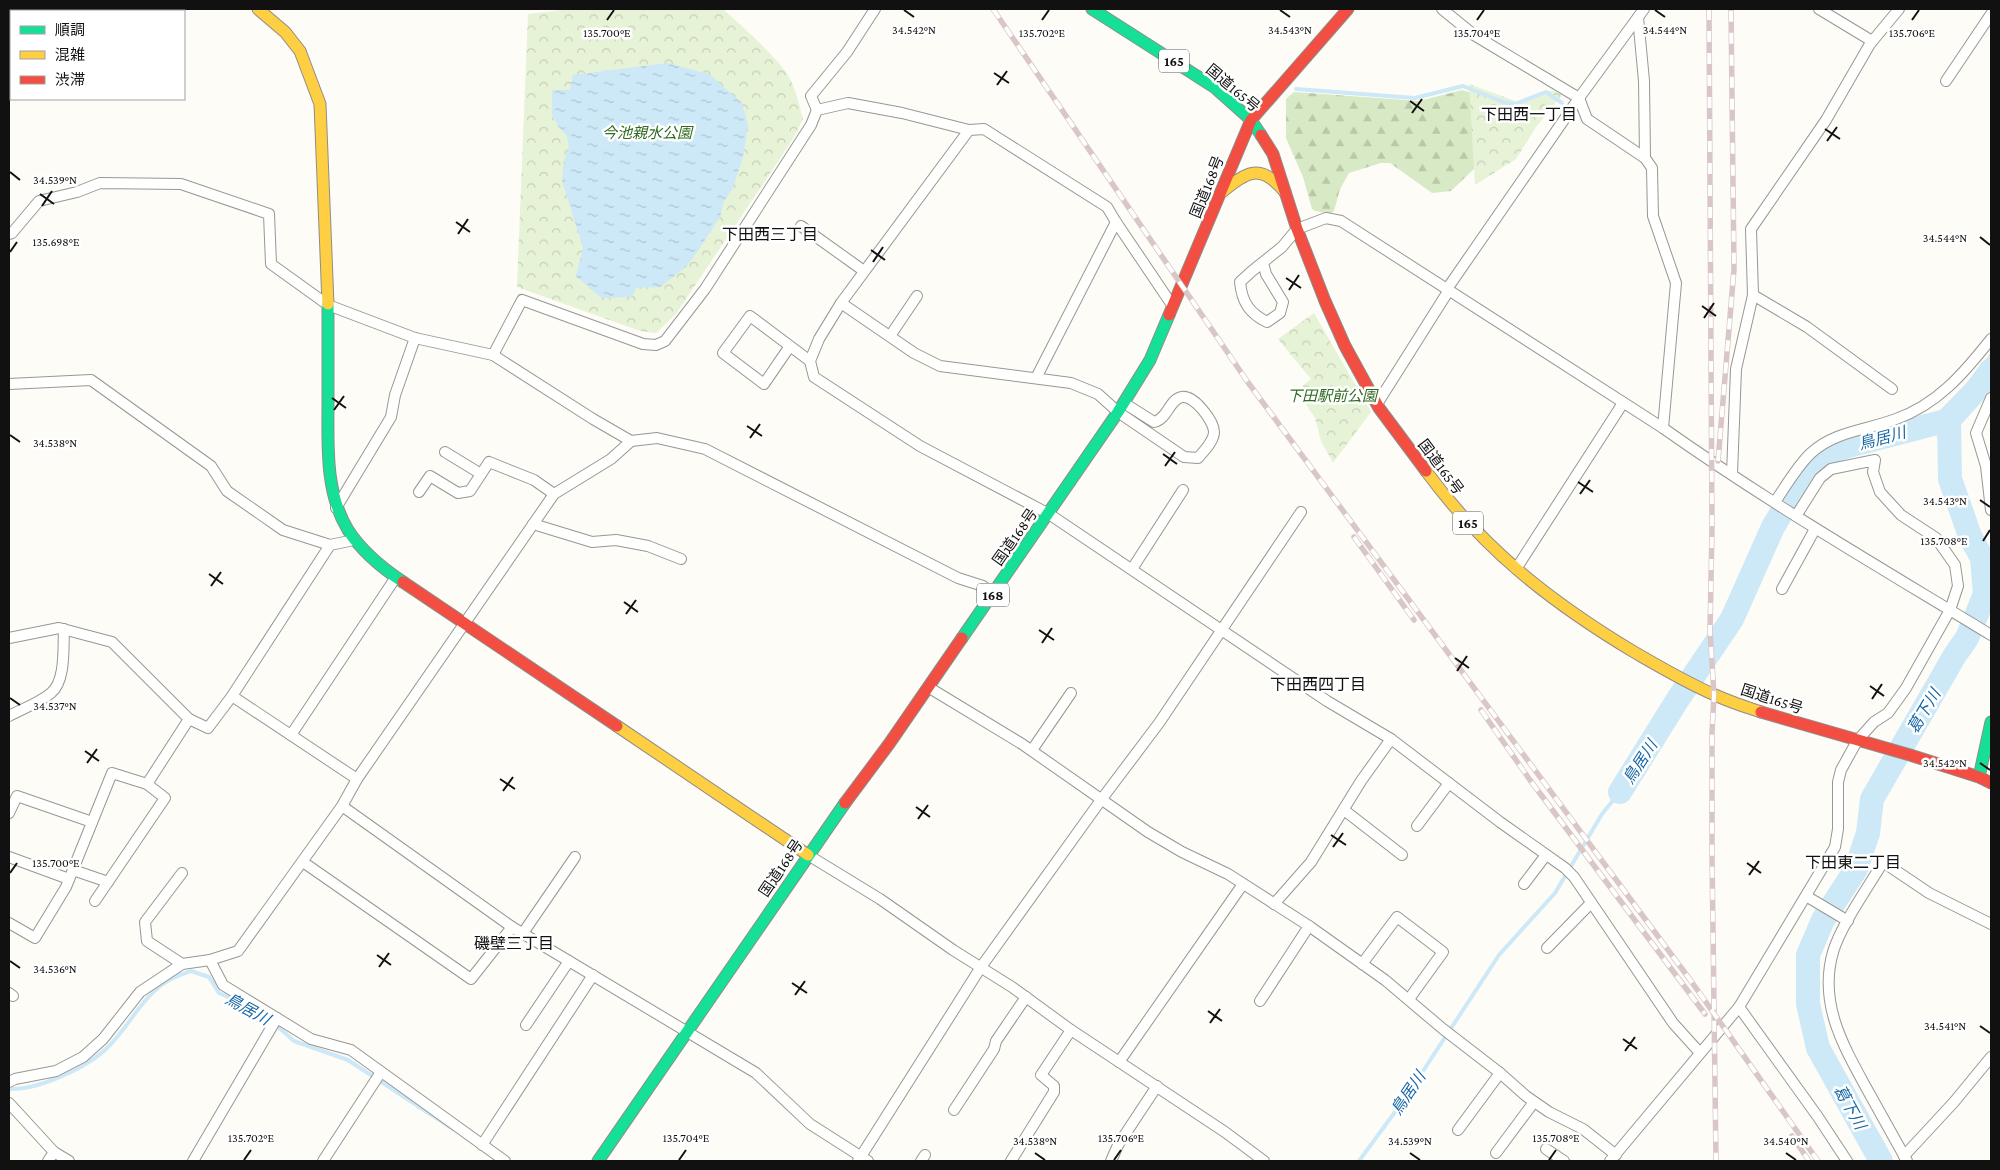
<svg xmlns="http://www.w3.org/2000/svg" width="2000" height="1170" font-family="'Crimson Pro','Noto Sans JP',serif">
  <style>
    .forest { fill: url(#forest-firs) }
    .park { fill: url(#park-crowns) }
    .water { fill: url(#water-ripples) }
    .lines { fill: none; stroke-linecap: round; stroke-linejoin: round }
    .stream { stroke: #cde8f7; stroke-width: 4 }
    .river { stroke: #cde8f7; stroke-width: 24 }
    .street-casing { stroke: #979795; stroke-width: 12 }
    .fast-casing { stroke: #8e8d8b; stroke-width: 13 }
    .slow-casing { stroke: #8e8d8b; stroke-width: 13 }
    .jam-casing { stroke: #8e8d8b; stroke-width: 13 }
    .street { stroke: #fffffe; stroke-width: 10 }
    .fast { stroke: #16e098; stroke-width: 11 }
    .slow { stroke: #ffcf43; stroke-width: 11 }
    .jam { stroke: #f24e42; stroke-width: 11 }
    .rail-casing { stroke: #d9c6c7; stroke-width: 5.5 }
    .rail { stroke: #fff; stroke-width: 4; stroke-dasharray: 11; stroke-linecap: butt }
    .ticks { fill: none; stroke: #111; stroke-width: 2 }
    .labels { text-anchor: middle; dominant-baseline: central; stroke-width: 5; stroke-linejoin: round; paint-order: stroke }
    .shield { fill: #fff; stroke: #585858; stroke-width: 1 }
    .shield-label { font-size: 14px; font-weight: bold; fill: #111 }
    .street-label { font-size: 15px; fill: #111; stroke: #fff }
    .park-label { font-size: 15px; font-style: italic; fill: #2f6b1f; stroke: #fff }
    .neighbourhood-label { font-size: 16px; fill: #111; stroke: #fff }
    .water-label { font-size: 16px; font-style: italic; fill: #1768a6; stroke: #fff }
    .ticks-label { font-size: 12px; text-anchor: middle; fill: #111; stroke: #fff; stroke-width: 5; stroke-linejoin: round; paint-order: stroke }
  </style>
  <defs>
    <pattern id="forest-firs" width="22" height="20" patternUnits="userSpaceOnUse" patternTransform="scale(1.25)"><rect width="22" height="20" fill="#d8eac5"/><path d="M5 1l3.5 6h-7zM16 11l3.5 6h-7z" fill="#b8c8a8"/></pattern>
    <pattern id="park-crowns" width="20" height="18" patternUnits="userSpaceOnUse" patternTransform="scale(1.25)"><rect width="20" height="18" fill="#e7f3d7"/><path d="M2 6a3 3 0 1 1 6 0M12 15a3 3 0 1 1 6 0" fill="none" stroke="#c5cfb8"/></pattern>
    <pattern id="water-ripples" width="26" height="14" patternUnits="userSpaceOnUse" patternTransform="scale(1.25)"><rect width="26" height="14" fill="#cde8f7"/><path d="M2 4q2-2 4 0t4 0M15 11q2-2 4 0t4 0" fill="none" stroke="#afc6d3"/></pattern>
  </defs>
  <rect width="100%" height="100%" fill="#fdfcf7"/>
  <polygon class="forest" points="1462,90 1479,95 1477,166 1451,191 1432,193 1390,163 1381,163 1349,173 1340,189 1334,211 1330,214 1315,211 1312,209 1303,177 1286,138 1286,99 1294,92 1419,101"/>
  <g class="park">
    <path d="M570 9H723C745 29 768 49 786 72 795 85 799 104 803 119L793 139 676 314 656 333 640 331 517 287 528 14Z"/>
    <polygon points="1469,84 1518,102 1552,90 1562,95 1536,127 1516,159 1475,185"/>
    <polygon points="1314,313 1371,412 1333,463 1321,441 1315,418 1297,390 1311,379 1278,339"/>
  </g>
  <g class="water">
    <polygon points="667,63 709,74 741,102 745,113 748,126 743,157 733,188 724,201 720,217 697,252 686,267 660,287 636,288 632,297 601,298 576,276 583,248 562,181 564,160 569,147 567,136 558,126 552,115 552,90 570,90 573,75"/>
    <polygon points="1991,353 1991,385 1960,417 1955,432 1937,430 1936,414 1964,386"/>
  </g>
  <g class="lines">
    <g class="stream">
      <polyline points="1296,89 1415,98 1463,86 1503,102 1515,104 1546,92 1562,103"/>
      <path d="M9 1089C39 1090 89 1067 110 1045 128 1027 144 995 166 982 174 977 183 974 191 971L209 977 219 993 237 1001 256 1015 276 1025 294 1041 348 1060 453 1129"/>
      <polyline points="1359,1161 1406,1097 1499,955 1555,893 1602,814 1620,792"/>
    </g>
    <g class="river">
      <polyline points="1620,792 1678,699 1732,619 1773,527 1802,479 1821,457 1841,448 1949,420"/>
      <polyline points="1881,1161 1818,1048 1808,1004 1808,955 1823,920 1856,869 1868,833 1872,799 1955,655 1967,638 1985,594 1982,558 1970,536 1950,479 1949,420 1979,387 1991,370"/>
    </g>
    <g class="street-casing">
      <g id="street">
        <polyline points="875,9 847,52 811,96 817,110 848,103 902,113 969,130 984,129 1107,207 1116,222 1172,305"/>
        <polyline points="1442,9 1474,35 1579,98 1587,119 1645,158 1652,168 1653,216 1676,283 1663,428"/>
        <polyline points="1819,9 1872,41"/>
        <polyline points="1638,17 1644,81 1645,158"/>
        <polyline points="1946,81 1991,14"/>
        <polyline points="969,130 841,303 819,339 810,361 814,377 920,446 1049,514 1327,701 1391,739 1500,822 1565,868 1574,877 1673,1023 1700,1053"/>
        <polyline points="801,226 864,271"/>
        <polyline points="9,234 12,233 39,201 77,192 100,183 181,184 269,214 271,264 328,305 415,338 493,355 593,419 631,441 657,438 705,449 958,578 983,586 993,595"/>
        <path d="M1263 263 1266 274 1283 302 1280 313 1267 322C1249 313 1242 302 1240 282L1252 271 1282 247 1297 229 1326 218 1341 221 1663 428C1769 503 1881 568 1991 635"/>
        <polyline points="1447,289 1579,98 1644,9"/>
        <polyline points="1753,295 1807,327 1892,389"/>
        <path d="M841 303 914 353 940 366 1071 383 1098 394 1118 412 1184 457 1198 458C1204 451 1214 441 1214 432 1214 421 1194 395 1182 397 1169 399 1168 419 1154 422L1124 403"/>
        <polyline points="890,336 917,296"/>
        <polyline points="790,346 764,384 723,353 750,316 810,361"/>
        <polyline points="493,355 522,300 643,344 656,345 665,341 705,289 811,125 817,110"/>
        <polyline points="1036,378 1116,222"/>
        <polyline points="9,384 91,380 211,466 227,491 283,530 330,545 354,540"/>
        <polyline points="1991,398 1976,433 1986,466 1991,510"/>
        <polyline points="1377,404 1449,290"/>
        <polyline points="445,452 481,474"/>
        <polyline points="1732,474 1736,369 1753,295 1751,229 1826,120 1870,44 1899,9"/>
        <polyline points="419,492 430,476 458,493 470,491 489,462 534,480 554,494"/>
        <path d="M1775 502C1785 487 1798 465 1811 453 1835 431 1867 430 1896 419 1938 404 1964 373 1991 339"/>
        <polyline points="336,508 391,417 395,395 415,338"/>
        <polyline points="533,524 592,542 616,540 648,546 681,559"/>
        <polyline points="330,545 232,696 357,779"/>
        <polyline points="1132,569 1183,490"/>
        <polyline points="1516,569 1623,403"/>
        <polyline points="1782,589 1815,529"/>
        <polyline points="9,638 59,628 112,642 189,719 147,784 165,798 95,901"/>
        <polyline points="928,687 1022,744 1148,832 1182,852 1228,874 1309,926 1385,980 1443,1029 1500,1073 1526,1096 1549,1112 1583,1129 1616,1155"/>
        <path d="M9 716C22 709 39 703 51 693 66 681 63 647 64 629"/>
        <polyline points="189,719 208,728 232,696"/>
        <polyline points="291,735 396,577"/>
        <polyline points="1032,750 1071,693"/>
        <polyline points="342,806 512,927 756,1073 810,1124 868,1161"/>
        <polyline points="1344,810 1402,855"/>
        <polyline points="9,813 17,796 92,822"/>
        <polyline points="1417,826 1449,783"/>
        <polyline points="808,855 880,899 953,950 1012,987 1071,1030 1225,1132 1264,1161"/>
        <polyline points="9,857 69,879"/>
        <polyline points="303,862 471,979 512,927"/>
        <polyline points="73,870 108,882"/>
        <polyline points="182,873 145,922 147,941 182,964"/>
        <polyline points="1524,884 1546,855"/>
        <polyline points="1806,896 1848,921"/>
        <polyline points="1274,904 1311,862 1361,781 1391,739"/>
        <polyline points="9,923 35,938 66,887 112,773 147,784"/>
        <polyline points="523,933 575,857"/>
        <polyline points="1547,948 1591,903"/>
        <polyline points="210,960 223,985 311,1039 351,1050 505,1161"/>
        <polyline points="1362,964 1397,917 1443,952 1409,999"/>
        <polyline points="9,993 13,996"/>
        <polyline points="1260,1001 1309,926"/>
        <polyline points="1739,1007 1818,1117 1847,1161"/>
        <polyline points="526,1025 569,961"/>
        <polyline points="1119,1062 1243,884"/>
        <polyline points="9,1082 15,1079 56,1071 83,1057 103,1039 140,992 182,964 210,960 238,951 342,806 357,779 554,494 611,459 631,441"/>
        <polyline points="9,1103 54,1152 69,1161"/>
        <polyline points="954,1110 994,1049 996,1041 1026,997"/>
        <polyline points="1458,1130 1500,1073"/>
        <polyline points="482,1145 593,975"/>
        <polyline points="1546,1149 1564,1161"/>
        <polyline points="1496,1153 1534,1102"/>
        <polyline points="1904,1156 1954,1102 1991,1057"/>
        <polyline points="48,1161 54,1152"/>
        <polyline points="193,1161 277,1018"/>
        <polyline points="323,1161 381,1072"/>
        <polyline points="858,1161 981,967 1101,800 1159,723 1301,512"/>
        <polyline points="921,1161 925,1155"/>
        <polyline points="1011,1161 1054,1092 1054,1086 1041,1075 1071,1030"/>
        <polyline points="1111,1161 1118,1145 1157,1086"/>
        <polyline points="1610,1161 1739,1007 1835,847 1838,829 1838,782 1841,770 1857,741 1874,722 1888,713 1906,688 1950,610 1958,586 1955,565 1936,538 1901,515 1880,492 1873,472 1875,460 1831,469 1820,478 1796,516"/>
        <path d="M1907 1161C1894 1138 1881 1114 1868 1091 1844 1047 1818 1004 1833 952 1841 925 1869 886 1883 862L1929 893 1991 924"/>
      </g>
    </g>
    <g class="fast-casing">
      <g id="fast">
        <polyline points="1092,9 1214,87 1251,120 1261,135"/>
        <path d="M328 304C328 337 328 370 328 403 328 446 325 492 348 530 362 552 382 568 403 582"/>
        <polyline points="962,638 1118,412 1150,360 1169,315"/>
        <polyline points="1979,777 1991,722"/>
        <polyline points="598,1161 845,803"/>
      </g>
    </g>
    <g class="slow-casing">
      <g id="slow">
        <polyline points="258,9 285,32 300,51 320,104 328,304"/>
        <path d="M1222 192C1247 172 1260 162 1285 192"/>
        <path d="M1426 471C1484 550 1551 602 1634 652 1660 667 1687 683 1715 695 1730 702 1746 707 1761 712"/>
        <polyline points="617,726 808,855"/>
      </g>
    </g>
    <g class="jam-casing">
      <g id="jam">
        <polyline points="1261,135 1273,154 1297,229 1325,301 1345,346 1379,408 1426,471"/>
        <polyline points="1169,315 1251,120 1348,9"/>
        <polyline points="403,582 617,726"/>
        <polyline points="1761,712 1910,755 1979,777 1991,783"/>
        <polyline points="845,803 889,744 962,638"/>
      </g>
    </g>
    <use href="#street" class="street"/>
    <use href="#fast" class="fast"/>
    <use href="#slow" class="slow"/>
    <use href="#jam" class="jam"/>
    <g class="rail-casing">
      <g id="rail">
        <polyline points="993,9 1247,381 1691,981 1818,1161"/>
        <polyline points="1709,9 1712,528 1710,631 1714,695 1712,733 1712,855 1716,1161"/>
        <polyline points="1718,461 1734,269 1731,9"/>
        <polyline points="1354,537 1414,620"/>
        <polyline points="1481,710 1530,780 1705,1014"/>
        <polyline points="1792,1136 1809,1161"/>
      </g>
    </g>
    <use href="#rail" class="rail"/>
  </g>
  <path class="ticks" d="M904 10 914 17M1280 10 1290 17M1655 10 1665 17M607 20 614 10M1042 20 1049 10M1477 20 1484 10M1912 20 1919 10M994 73 1009 83M997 85 1007 71M1410 101 1424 111M1412 113 1422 99M1825 129 1840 139M1827 141 1837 127M10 172 20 180M40 194 54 204M42 206 52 191M456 222 470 232M458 234 468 219M1980 237 1990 245M871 250 885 260M10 252 17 242M873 262 883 247M1286 278 1301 288M1289 290 1299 275M1702 306 1716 316M1704 318 1714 303M332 398 346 408M334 410 344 396M747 426 762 436M10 435 20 442M750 438 760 424M1163 454 1177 464M1165 466 1175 452M1578 482 1593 492M1580 494 1590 480M1980 500 1990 507M1983 541 1990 530M209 574 223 584M211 586 221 572M624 602 638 612M626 614 636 600M1039 630 1054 640M1042 643 1052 628M1455 658 1469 668M1457 671 1467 656M1870 686 1884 696M10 698 20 705M1872 699 1882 684M85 751 99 761M87 763 97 749M1980 763 1990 770M500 779 515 789M503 791 513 777M916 807 930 817M918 819 928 805M1331 835 1346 845M1333 847 1343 833M1747 863 1761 873M10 873 17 863M1749 875 1759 861M377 955 391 965M10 961 20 968M379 967 389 953M792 983 807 993M795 995 805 981M1208 1011 1222 1021M1210 1023 1220 1009M1980 1026 1990 1033M1623 1039 1637 1049M1625 1051 1635 1037M1035 1153 1045 1160M1410 1153 1420 1160M1786 1153 1796 1160M244 1160 251 1150M679 1160 686 1150M1114 1160 1121 1150M1549 1160 1556 1150"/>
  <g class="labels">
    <g class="shield">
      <rect x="1159" y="49.5" width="30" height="23" rx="4"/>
      <rect x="1453" y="511.5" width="30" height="23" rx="4"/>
      <rect x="977" y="583.5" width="32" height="23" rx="4"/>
    </g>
    <g class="shield-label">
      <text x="1174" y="61">165</text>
      <text x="1468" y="523">165</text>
      <text x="993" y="595">168</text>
    </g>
    <g class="street-label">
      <text transform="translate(1233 88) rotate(40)">国道165号</text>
      <text transform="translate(1207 187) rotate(-68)">国道168号</text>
      <text transform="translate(1441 467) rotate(53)">国道165号</text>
      <text transform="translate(1015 537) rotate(-55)">国道168号</text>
      <text transform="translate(1772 699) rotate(18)">国道165号</text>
      <text transform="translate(781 868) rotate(-56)">国道168号</text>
    </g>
    <g class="park-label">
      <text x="647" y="133">今池親水公園</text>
      <text x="1332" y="396">下田駅前公園</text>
    </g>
    <g class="neighbourhood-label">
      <text x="1529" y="114">下田西一丁目</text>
      <text x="770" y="234">下田西三丁目</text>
      <text x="1318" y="684">下田西四丁目</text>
      <text x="1853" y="862">下田東二丁目</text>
      <text x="514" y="943">磯壁三丁目</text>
    </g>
    <g class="water-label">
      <text transform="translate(1882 438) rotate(-15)">鳥居川</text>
      <text transform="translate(1924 711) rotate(-59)">葛下川</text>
      <text transform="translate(1640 762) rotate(-57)">鳥居川</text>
      <text transform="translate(248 1009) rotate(29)">鳥居川</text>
      <text transform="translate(1408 1093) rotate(-56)">鳥居川</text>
      <text transform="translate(1850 1107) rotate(61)">葛下川</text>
    </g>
  </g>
  <g class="ticks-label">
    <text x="914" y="34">34.542°N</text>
    <text x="1290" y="34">34.543°N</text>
    <text x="1665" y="34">34.544°N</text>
    <text x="607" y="37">135.700°E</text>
    <text x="1042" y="37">135.702°E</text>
    <text x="1477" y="37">135.704°E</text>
    <text x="1912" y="37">135.706°E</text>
    <text x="55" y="184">34.539°N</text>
    <text x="1945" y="242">34.544°N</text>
    <text x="56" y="246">135.698°E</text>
    <text x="55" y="447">34.538°N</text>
    <text x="1945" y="505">34.543°N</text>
    <text x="1944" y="545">135.708°E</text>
    <text x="55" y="710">34.537°N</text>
    <text x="1945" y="767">34.542°N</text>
    <text x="56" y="867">135.700°E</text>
    <text x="55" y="973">34.536°N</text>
    <text x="1945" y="1030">34.541°N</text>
    <text x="251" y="1142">135.702°E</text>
    <text x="686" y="1142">135.704°E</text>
    <text x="1121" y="1142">135.706°E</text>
    <text x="1556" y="1142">135.708°E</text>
    <text x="1035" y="1145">34.538°N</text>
    <text x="1410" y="1145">34.539°N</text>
    <text x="1786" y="1145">34.540°N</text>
  </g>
  <rect width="2000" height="1170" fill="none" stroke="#111111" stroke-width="20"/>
  <rect x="10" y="10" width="175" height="90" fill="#ffffff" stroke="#a0a0a0"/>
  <rect x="20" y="26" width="25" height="8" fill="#16e098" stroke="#a0a0a0"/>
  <text x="55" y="35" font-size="15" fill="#111111">順調</text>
  <rect x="20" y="51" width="25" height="8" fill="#ffcf43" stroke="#a0a0a0"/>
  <text x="55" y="60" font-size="15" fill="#111111">混雑</text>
  <rect x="20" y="76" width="25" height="8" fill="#f24e42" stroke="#a0a0a0"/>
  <text x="55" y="85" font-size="15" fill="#111111">渋滞</text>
</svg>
